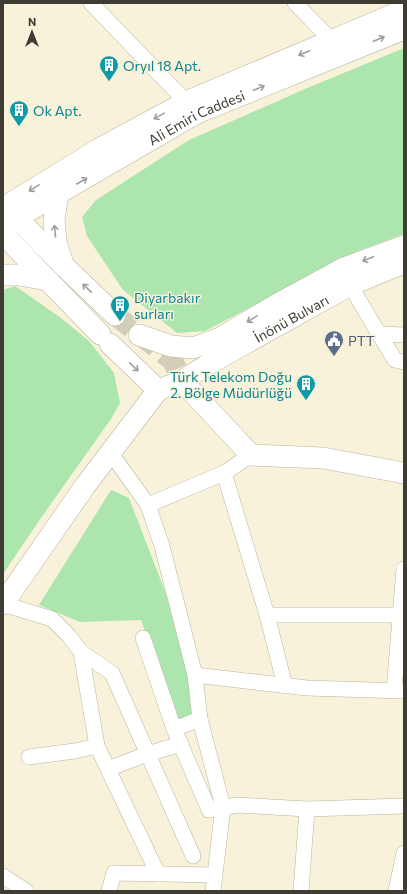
<svg xmlns="http://www.w3.org/2000/svg" width="407" height="894" font-family="Commissioner,sans-serif">
  <style>
    .green { fill: #ace6ae }
    .lines { fill: none; stroke-linecap: round; stroke-linejoin: round }
    .secondary-tunnel { stroke: #d2ceb8; stroke-width: 21; stroke-dasharray: 21 10; stroke-linecap: butt }
    .street-casing { stroke: #bbb59e; stroke-width: 16 }
    .secondary-casing { stroke: #bbb59e; stroke-width: 22 }
    .street { stroke: #fff; stroke-width: 15 }
    .secondary { stroke: #fff; stroke-width: 21 }
    .oneway { stroke: #9f9e99 }
    .labels { text-anchor: middle; dominant-baseline: central; stroke-width: 3; stroke-linejoin: round; paint-order: stroke }
    .culture-label { font-size: 14px; fill: #0d838f; stroke: #f7f2d9; text-anchor: start }
    .street-label { font-size: 14px; fill: #3f3d33; stroke: #f7f2d9 }
    .service-label { font-size: 14px; fill: #4e5e75; stroke: #f7f2d9; text-anchor: start }
  </style>
  <rect width="100%" height="100%" fill="#f7f2d9"/>
  <g class="green">
    <polygon points="404,48 404,234 358,251 205,331 177,333 123,290 87,236 82,217 96,200 189,140 305,89"/>
    <polygon points="15,286 61,318 89,341 114,373 120,403 111,419 43,515 3,574 3,290"/>
    <polygon points="111,490 129,498 168,599 190,678 194,716 177,721 141,620 80,622 39,605"/>
  </g>
  <g class="lines">
    <polyline class="secondary-tunnel" points="115,315 173,361 182,381"/>
    <g class="street-casing">
      <g id="street">
        <polyline points="91,3 192,108"/>
        <polyline points="295,3 337,46"/>
        <polyline points="350,285 379,334 404,335"/>
        <polyline points="379,334 395,360 404,362"/>
        <polyline points="110,452 148,505 162,546 195,675 200,719 223,807 213,891"/>
        <polyline points="251,455 224,473 267,615 400,615"/>
        <polyline points="148,505 224,473"/>
        <polyline points="3,604 52,619 69,636 81,652 97,746 158,874"/>
        <polyline points="267,615 285,686"/>
        <polyline points="143,638 174,729"/>
        <polyline points="81,652 112,673 193,856"/>
        <polyline points="195,675 307,688 404,691"/>
        <polyline points="394,691 404,569"/>
        <polyline points="200,719 174,729 209,810 237,805 307,809 404,806"/>
        <polyline points="29,757 75,751 97,746"/>
        <polyline points="108,769 147,754 181,744"/>
        <polyline points="3,876 26,891"/>
        <polyline points="109,891 114,873 214,875"/>
        <polyline points="301,891 307,809"/>
        <polyline points="396,891 404,853"/>
      </g>
    </g>
    <g class="secondary-casing">
      <g id="secondary">
        <polyline points="58,194 54,220 56,242 63,264"/>
        <polyline points="3,208 99,149 186,102 404,10"/>
        <polyline points="8,209 64,266 115,315"/>
        <path id="s1" d="M3 232 16 218 197 113 404 29"/>
        <polyline points="3,234 100,334"/>
        <polyline points="3,275 19,275 48,280"/>
        <polyline points="139,335 171,346 193,348 220,338 276,305 344,268 404,246"/>
        <polyline points="110,344 158,390"/>
        <polyline points="182,381 251,455 323,458 404,473"/>
        <path id="s2" d="M3 604 85 486 158 390 182 381 212 362 350 285 404 263"/>
      </g>
    </g>
    <use href="#street" class="street"/>
    <use href="#secondary" class="secondary"/>
  </g>
  <defs><path id="oneway-shaft" d="M-6 0H5M1.5-3L5.5 0L1.5 3" fill="none" stroke-width="1.6" stroke-linecap="round" stroke-linejoin="round"/></defs>
  <g class="oneway">
    <use href="#oneway-shaft" transform="translate(379 39) rotate(-23)"/>
    <use href="#oneway-shaft" transform="translate(304 53) rotate(157)"/>
    <use href="#oneway-shaft" transform="translate(259 88) rotate(-22)"/>
    <use href="#oneway-shaft" transform="translate(159 116) rotate(151)"/>
    <use href="#oneway-shaft" transform="translate(82 181) rotate(-30)"/>
    <use href="#oneway-shaft" transform="translate(34 188) rotate(149)"/>
    <use href="#oneway-shaft" transform="translate(55 231) rotate(-95)"/>
    <use href="#oneway-shaft" transform="translate(368 259) rotate(159)"/>
    <use href="#oneway-shaft" transform="translate(87 288) rotate(-136)"/>
    <use href="#oneway-shaft" transform="translate(252 319) rotate(149)"/>
    <use href="#oneway-shaft" transform="translate(134 367) rotate(44)"/>
  </g>
  <defs>
    <g id="building-pin" transform="scale(1)"><path d="M0 17L-7.5 6A9.5 9.5 0 1 1 7.5 6Z" fill="#0f9aa8" stroke="#f7f2d9"/><path d="M-4-6H4V6H1V3H-1V6H-4ZM-2.5-4.3h1.7v1.8h-1.7ZM.8-4.3h1.7v1.8H.8ZM-2.5-1h1.7V.8h-1.7ZM.8-1h1.7V.8H.8Z" fill="#fff"/></g>
    <g id="civic-pin" transform="scale(1)"><path d="M0 17L-7.5 6A9.5 9.5 0 1 1 7.5 6Z" fill="#5c6f8a" stroke="#f7f2d9"/><path d="M-.6-6.5H3V-4.5H.6V-3L4-1V1h2V6H-6V1h2V-1L-.6-3ZM-1.2 2.5V6h2.4V2.5Z" fill="#fff"/></g>
  </defs>
  <g fill-rule="evenodd">
    <use href="#building-pin" x="109" y="65"/>
    <use href="#building-pin" x="19" y="110"/>
    <use href="#building-pin" x="120" y="305"/>
    <use href="#civic-pin" x="334" y="340"/>
    <use href="#building-pin" x="306" y="384"/>
  </g>
  <g class="labels">
    <g class="culture-label">
      <text x="123" y="65">Oryıl 18 Apt.</text>
      <text x="33" y="110">Ok Apt.</text>
      <text x="134" y="297">Diyarbakır<tspan x="134" dy="16">surları</tspan></text>
      <text x="292" y="376" text-anchor="end">Türk Telekom Doğu<tspan x="292" dy="16">2. Bölge Müdürlüğü</tspan></text>
    </g>
    <g class="street-label">
      <text stroke="none"><textPath href="#s1" startOffset="226">Ali Emiri Caddesi</textPath></text>
      <text stroke="none"><textPath href="#s2" startOffset="416">İnönü Bulvarı</textPath></text>
    </g>
    <g class="service-label">
      <text x="348" y="340">PTT</text>
    </g>
  </g>
  <rect width="407" height="894" fill="none" stroke="#3f3d33" stroke-width="8"/>
  <g transform="translate(32 32)" stroke="#f7f2d9" stroke-width="3" paint-order="stroke">
  <path d="M0-3L7 15L0 10L-7 15Z" fill="#3f3d33"/>
  <text y="-6" font-size="11" font-weight="bold" text-anchor="middle" fill="#3f3d33">N</text>
  </g>
</svg>
